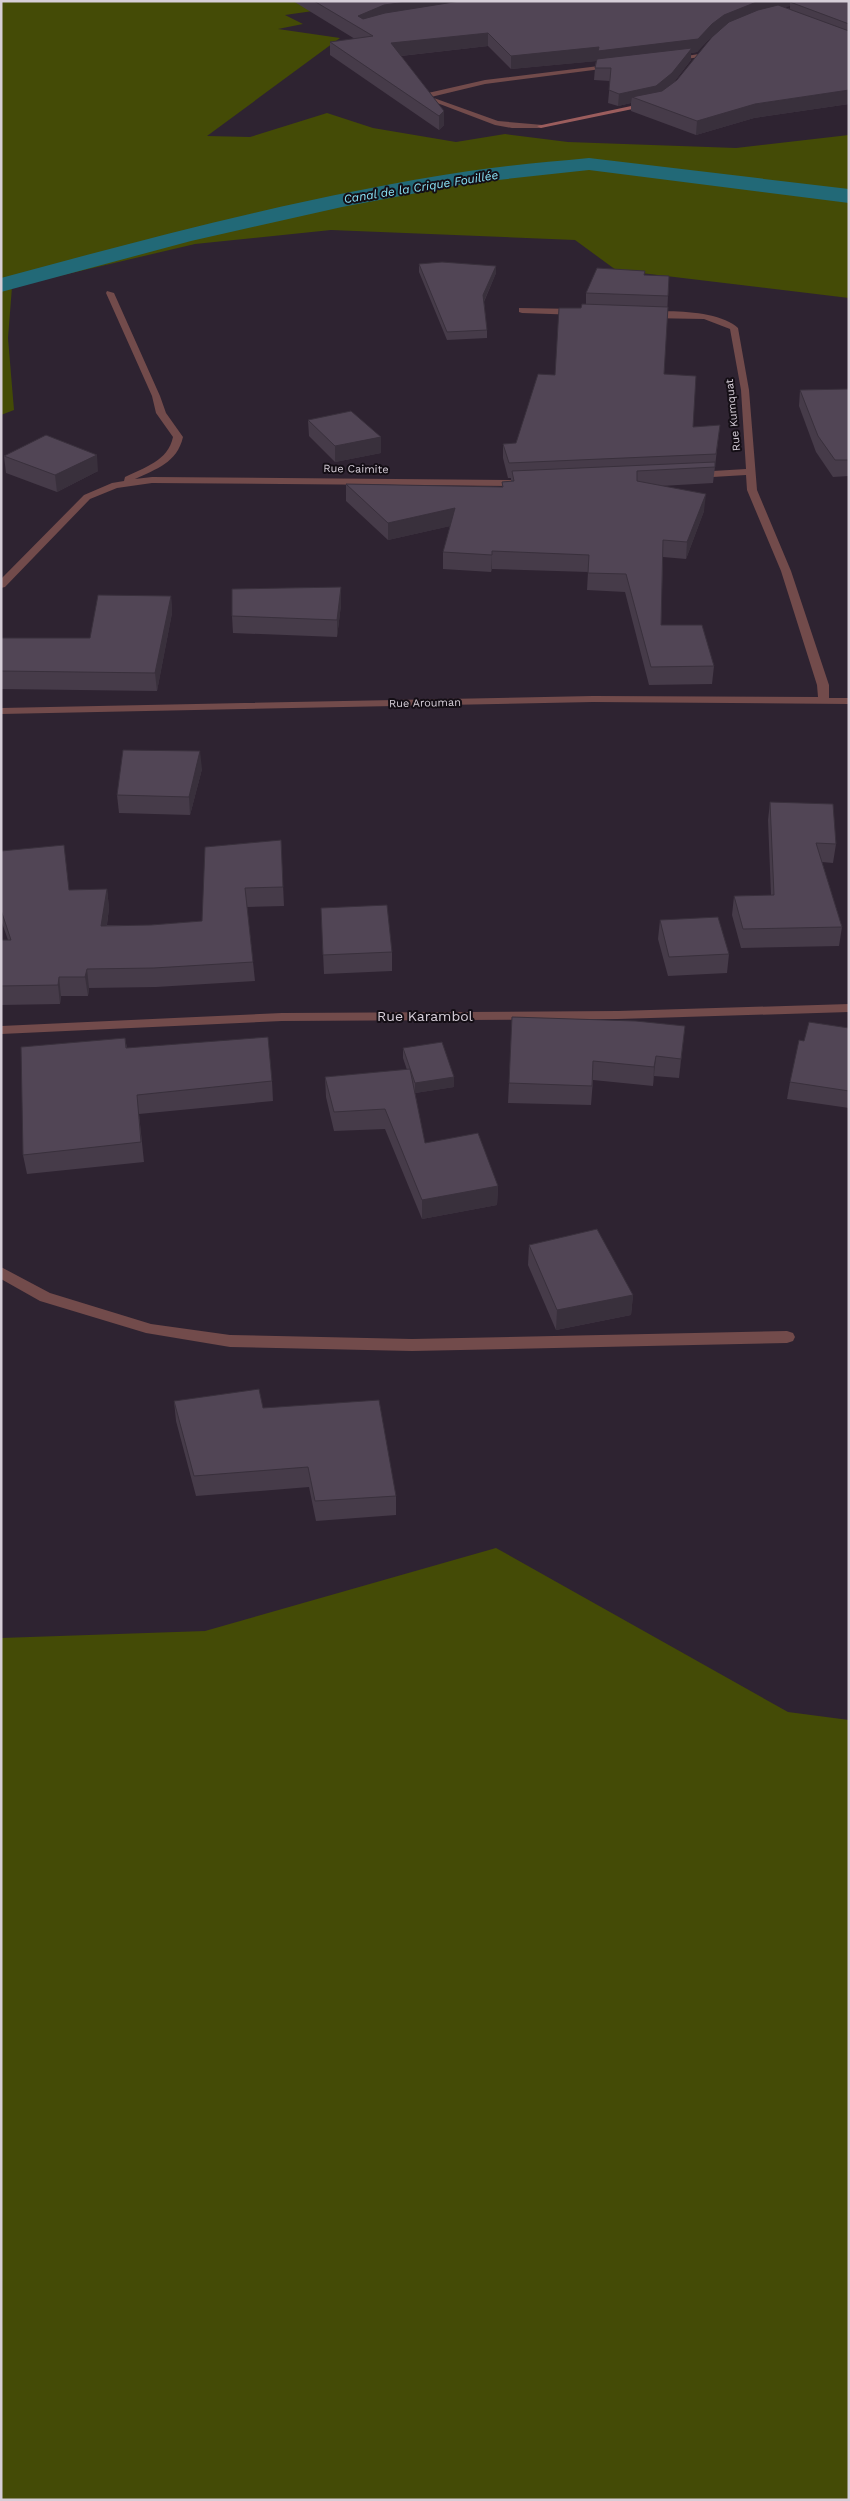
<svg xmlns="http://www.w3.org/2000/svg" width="850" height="2501" font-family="'Work Sans',sans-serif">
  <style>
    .green { fill: #444b06 }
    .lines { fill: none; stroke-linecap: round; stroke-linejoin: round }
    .canal { fill: #226977; fill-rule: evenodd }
    .street { fill: #724b4b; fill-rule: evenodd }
    .secondary { fill: #9b5d5d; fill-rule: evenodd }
    .wall { fill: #463b49; fill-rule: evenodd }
    .shaded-wall { fill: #39303c }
    .building { fill: #514555; stroke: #39303c }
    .labels { text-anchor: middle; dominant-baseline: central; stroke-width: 4; stroke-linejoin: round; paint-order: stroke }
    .far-street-label { font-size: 11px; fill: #d6ced8; stroke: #140e15 }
    .far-water-label { font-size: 12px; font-style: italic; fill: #89e2f5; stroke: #140e15 }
    .street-label { font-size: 14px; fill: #d6ced8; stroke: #140e15 }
  </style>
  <rect width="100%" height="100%" fill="#2e2331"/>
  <g class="green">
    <polygon points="1,1 383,1 285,15 303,24 278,29 340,38 207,136 250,137 327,113 373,128 456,142 505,134 568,142 736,148 849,135 849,298 616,270 575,240 331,230 195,244 12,287 8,338 14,410 1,415"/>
    <polygon points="496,1548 788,1712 849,1720 849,2500 1,2500 1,1638 205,1631"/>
  </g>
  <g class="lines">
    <path class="canal" d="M589 158 849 189V203L589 170 470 183 342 207 191 241 1 292V278C156 236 310 195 469 171 508 165 549 162 589 158Z"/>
    <g class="street">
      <polygon points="699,54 701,57 670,61 667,59"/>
      <polygon points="615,64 617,67 485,84 431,97 498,121 543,125 541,128 512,128 495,125 424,98 428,93 485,80"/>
      <path d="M107 291 114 293 160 396 166 413 183 437C177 463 156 469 135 479L152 477 520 480 525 483 520 486 152 483 117 488 90 499 5 587 1 588V579L84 495 112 483 124 481 125 477C145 467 168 461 173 437L156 413 152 396 106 293Z"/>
      <polygon points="519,308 579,309 583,312 579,315 522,313 519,312"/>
      <path d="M644 313C667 309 721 311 738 328L749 390 757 490 791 571 829 685V698H849V704L593 702 1 714V708L593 696 818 697 817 685 781 571 747 490 746 475 696 478 691 475 696 472 746 469 741 390 730 329 704 319 647 318 644 317Z"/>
      <polygon points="849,1004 849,1012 618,1019 282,1021 1,1034 1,1026 282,1013 618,1011"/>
      <polygon points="1,1267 50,1293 151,1324 230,1335 412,1339 787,1331 793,1333 795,1337 793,1341 787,1343 412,1351 230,1347 146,1333 40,1301 1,1279"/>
    </g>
    <polygon class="secondary" points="650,102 652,105 541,128 537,126"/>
  </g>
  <g class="wall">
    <path d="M293 1H849V104L754 118 696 135 631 111V103L618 106 608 103 610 81 594 80 595 68 596 61 511 69 488 46 401 56 444 111V125L439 130 330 55V42L355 39ZM790 6V9L784 7ZM721 29 677 80 674 82 691 60V53L697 52 711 37Z"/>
    <polygon points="419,264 496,266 496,273 484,302 487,330 487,338 447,340 419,272"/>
    <polygon points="645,275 669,276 664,374 693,427 720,425 713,483 661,486 704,511 686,559 663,557 661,625 714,666 712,684 649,685 625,592 587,590 588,572 492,569 491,572 443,569 443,552 450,526 388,540 346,501 346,484 502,487 502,482 511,481 511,478 508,478 503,458 503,444 516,443 555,375 581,308 586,304 586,293"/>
    <polygon points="849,389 849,476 833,477 816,452 799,406 800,390"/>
    <polygon points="308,420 381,453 335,462 309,436"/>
    <polygon points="4,456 98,471 57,492 6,473"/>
    <polygon points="341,587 341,605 337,637 233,633 232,616"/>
    <polygon points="171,596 172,613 157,691 1,689 1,638 90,638"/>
    <polygon points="202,769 190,815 119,813 117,795"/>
    <polygon points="770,802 836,844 833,863 822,862 842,927 839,946 741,948 732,915 734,896 771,895 768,820"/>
    <polygon points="281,840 284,906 247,907 253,962 255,981 156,987 89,988 88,996 61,996 60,1004 1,1005 1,940 8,940 1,920 1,851 69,890 107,889 109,908 107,925 151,925 202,921"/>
    <polygon points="321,908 392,952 392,971 324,974"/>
    <polygon points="660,920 729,954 727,973 668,976 658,939"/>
    <polygon points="512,1017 685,1026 679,1078 654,1076 653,1086 593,1080 591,1105 508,1103"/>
    <polygon points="849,1028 849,1108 787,1099 790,1082 804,1041"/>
    <polygon points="125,1038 127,1048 272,1081 273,1101 139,1114 144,1162 27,1174 23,1155"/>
    <polygon points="403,1048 454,1077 454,1087 415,1093 425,1143 498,1186 497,1205 422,1219 385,1129 334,1131 326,1097 325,1077 407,1070 403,1058"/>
    <polygon points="529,1245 633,1295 631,1315 556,1330 528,1265"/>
    <polygon points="174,1401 263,1408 396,1496 396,1515 316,1521 309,1487 196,1496 176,1421"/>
  </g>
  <g class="shaded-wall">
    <polygon points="414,1 507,1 359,28 358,16 384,5"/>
    <polygon points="759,1 813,1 790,2 790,6 764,11 723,28 711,37 697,52 691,53 691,60 671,86 655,98 632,97 631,103 618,106 619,94 656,86 598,61 511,69 511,56 712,24 724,15"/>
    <polygon points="488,33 488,46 391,57 391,43"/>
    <polygon points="849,90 849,104 754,118 696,135 697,121 755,104"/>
    <polygon points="444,111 444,125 439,130 439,116"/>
    <polygon points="496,266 496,273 483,303 483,295"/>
    <polygon points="381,437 381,453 335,462 335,446"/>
    <polygon points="97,455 98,471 57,492 55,475"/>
    <polygon points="706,494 704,511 686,559 687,542"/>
    <polygon points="455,508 455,525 388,540 388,523"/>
    <polygon points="492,551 492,569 491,572 492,555"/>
    <polygon points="341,587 341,605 337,637 337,620"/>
    <polygon points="171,596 172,613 157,691 155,673"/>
    <polygon points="200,751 202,769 190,815 189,797"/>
    <polygon points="107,889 109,908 104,945 101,926"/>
    <polygon points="87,969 89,988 88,996 85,977"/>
    <polygon points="59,977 61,996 60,1004 58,985"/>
    <polygon points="685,1026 683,1045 679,1078 681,1059"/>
    <polygon points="656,1056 653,1086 654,1067"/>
    <polygon points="454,1077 454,1087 415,1093 415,1083"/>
    <polygon points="498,1186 497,1205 422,1219 422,1200"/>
    <polygon points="633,1295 631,1315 556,1330 557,1310"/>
  </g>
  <g class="building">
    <polygon points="314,1 414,1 384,5 358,16 363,19 385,13 460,1 759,1 724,15 712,24 698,39 598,51 599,47 511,56 488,33 391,43 444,111 439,116 330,42 373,36"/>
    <polygon points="793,1 849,1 849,24 790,2"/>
    <polygon points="778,5 849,31 849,90 755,104 697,121 632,97 662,91 677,80 712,37 729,22 758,10"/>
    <polygon points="692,48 672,73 656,86 619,94 609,90 611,68 595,68 597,59"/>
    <polygon points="442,262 496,266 483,295 487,330 447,332 419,264"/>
    <polygon points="597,268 645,271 644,275 669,276 668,296 586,293"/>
    <polygon points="582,304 668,307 664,374 696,376 693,427 720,425 716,454 509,463 503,444 516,443 538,374 555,375 559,308 581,308"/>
    <polygon points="849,389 849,460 835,460 818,436 800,390"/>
    <polygon points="351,411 381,437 335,446 308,420"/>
    <polygon points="46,435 97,455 55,475 4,456"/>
    <polygon points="715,462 715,467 637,471 637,481 706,494 687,542 663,540 661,625 702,625 714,666 651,667 626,574 588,573 589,555 492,551 492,555 443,552 455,508 388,523 346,484 503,487 502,482 514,481 512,471"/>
    <polygon points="341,587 337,620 232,616 232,589"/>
    <polygon points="98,595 171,596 155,673 1,671 1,638 90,638"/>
    <polygon points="123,750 200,751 189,797 117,795"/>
    <polygon points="770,802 833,804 836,844 816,843 842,927 743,929 734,896 774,895"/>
    <polygon points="281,840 283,887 245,888 253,962 154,968 87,969 85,977 59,977 58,985 1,986 1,940 11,940 1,910 1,851 64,845 69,890 107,889 101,926 151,925 202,921 205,847"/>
    <polygon points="387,905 392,952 323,955 321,908"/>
    <polygon points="718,917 729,954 669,957 660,920"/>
    <polygon points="512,1017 636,1021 685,1026 681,1059 656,1056 654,1067 593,1061 592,1086 509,1083"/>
    <polygon points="809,1022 849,1028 849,1091 790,1082 799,1040 804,1041"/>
    <polygon points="268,1037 272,1081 137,1095 141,1142 23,1155 21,1047 125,1038 126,1048"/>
    <polygon points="442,1042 454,1077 415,1083 403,1048"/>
    <polygon points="410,1069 425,1143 478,1133 498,1186 422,1200 385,1109 334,1112 325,1077"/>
    <polygon points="597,1229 633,1295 557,1310 529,1245"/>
    <polygon points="259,1389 263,1408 379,1400 396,1496 315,1501 308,1467 194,1476 174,1401"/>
  </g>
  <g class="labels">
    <g class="far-street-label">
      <text transform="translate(733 415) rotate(-96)">Rue Kumquat</text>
      <text transform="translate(356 469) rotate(1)">Rue Caimite</text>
      <text transform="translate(425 703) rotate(-1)">Rue Arouman</text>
    </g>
    <g class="far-water-label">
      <text transform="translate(421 187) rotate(-9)">Canal de la Crique Fouillée</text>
    </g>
    <g class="street-label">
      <text x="425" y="1016">Rue Karambol</text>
    </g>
  </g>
  <rect width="850" height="2501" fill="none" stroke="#d6ced8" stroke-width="5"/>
</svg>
